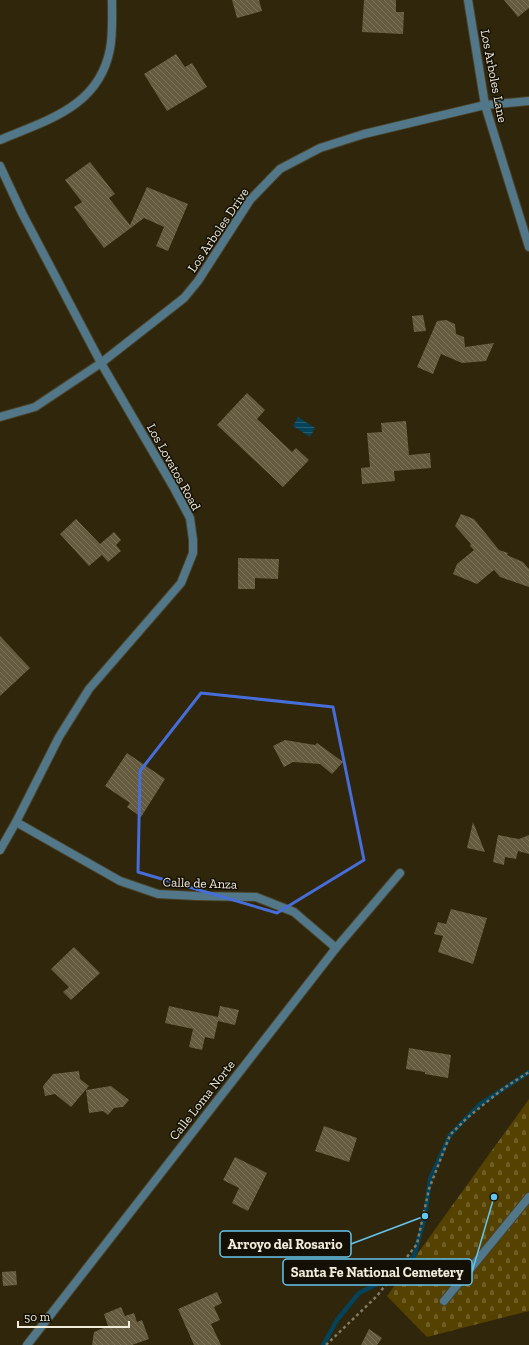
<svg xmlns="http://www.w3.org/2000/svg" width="529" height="1345" font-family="'Zilla Slab',serif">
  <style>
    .cemetery { fill: url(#cemetery-stones) }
    .water { fill: url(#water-rules) }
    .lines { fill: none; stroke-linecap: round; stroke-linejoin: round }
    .stream { stroke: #044359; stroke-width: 4.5 }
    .building { fill: url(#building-back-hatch) }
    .lane-casing { stroke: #4a4228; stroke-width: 10 }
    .street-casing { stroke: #4a4228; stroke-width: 10 }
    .path { stroke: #827b64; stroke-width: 2.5; stroke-dasharray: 3 3; stroke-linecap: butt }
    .lane { stroke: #517789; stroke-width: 8 }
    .street { stroke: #517789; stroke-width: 8 }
    .marked { fill: none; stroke: #476dd9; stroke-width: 3; stroke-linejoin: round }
    .labels { text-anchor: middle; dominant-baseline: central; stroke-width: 3; stroke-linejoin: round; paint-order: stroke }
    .street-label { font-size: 13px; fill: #f0ebdb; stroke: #141005 }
    .leader { fill: none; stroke: #64c5ee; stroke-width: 1.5 }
    .callout-dot { fill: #64c5ee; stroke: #141005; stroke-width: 1.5 }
    .callout { fill: #141005; stroke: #64c5ee; stroke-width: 1.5 }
    .callout-label { font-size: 14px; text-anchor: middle; font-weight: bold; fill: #f0ebdb }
  </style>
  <defs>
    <pattern id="cemetery-stones" width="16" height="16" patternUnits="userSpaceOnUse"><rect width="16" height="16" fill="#554200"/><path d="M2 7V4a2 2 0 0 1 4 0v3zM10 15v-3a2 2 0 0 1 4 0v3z" fill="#6e5d25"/></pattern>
    <pattern id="water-rules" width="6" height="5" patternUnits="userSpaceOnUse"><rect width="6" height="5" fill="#044359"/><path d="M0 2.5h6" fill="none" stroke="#295e70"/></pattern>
    <pattern id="building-back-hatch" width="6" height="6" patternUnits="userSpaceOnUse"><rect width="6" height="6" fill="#655b3f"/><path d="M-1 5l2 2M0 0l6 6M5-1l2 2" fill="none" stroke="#7b735a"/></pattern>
  </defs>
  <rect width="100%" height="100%" fill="#2f260b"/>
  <polygon class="cemetery" points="529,1099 529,1311 427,1337 387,1296"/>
  <polygon class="water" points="298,417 315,428 310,437 293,426"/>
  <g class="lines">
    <polyline class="stream" points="323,1345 337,1320 359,1293 393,1276 414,1256 425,1216 430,1179 450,1135 479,1105 529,1072"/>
  </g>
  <g class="building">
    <polygon points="232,0 259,0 262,11 237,18"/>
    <polygon points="364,0 396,0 396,12 404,12 403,34 362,32"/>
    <polygon points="504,0 529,0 529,8 518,17"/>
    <polygon points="176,54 185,67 192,63 207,87 167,111 144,74"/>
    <polygon points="90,162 115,194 109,198 130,225 147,187 188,204 168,251 156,246 164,227 144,218 104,248 74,207 82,202 65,180"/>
    <polygon points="423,315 426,331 414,332 412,316"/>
    <polygon points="446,320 455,324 456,334 464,337 465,347 494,343 486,361 462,363 441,354 433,374 417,367 437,321"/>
    <polygon points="247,393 265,410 257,419 292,452 296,448 309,460 283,487 217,425"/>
    <polygon points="406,421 409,455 430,453 431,468 394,471 395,481 362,484 361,468 370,467 367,433 382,432 381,423"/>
    <polygon points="461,514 474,519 499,550 508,553 507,555 523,562 529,569 529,587 500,577 494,570 477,584 453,574 457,564 474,550 470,546 471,544 455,526"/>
    <polygon points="76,519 100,544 114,532 121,540 116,545 121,551 108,562 102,555 89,566 60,534"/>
    <polygon points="238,558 279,559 278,579 255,578 255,589 238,589"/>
    <polygon points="0,636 30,668 0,696"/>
    <polygon points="285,740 315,745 317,743 343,762 332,774 320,764 293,762 284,767 273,746"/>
    <polygon points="127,753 165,779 141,817 127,807 130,803 105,786"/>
    <polygon points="473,822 485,852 467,848"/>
    <polygon points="498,835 519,839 529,835 529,854 518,851 516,859 505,857 504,865 493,862"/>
    <polygon points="451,909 487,918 473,964 438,952 443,936 434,934 438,922 446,924"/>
    <polygon points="74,947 100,973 71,1000 63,992 69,987 51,969"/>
    <polygon points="169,1006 218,1017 220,1006 239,1010 235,1025 218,1021 214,1039 205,1037 202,1050 189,1047 193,1029 165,1023"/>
    <polygon points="409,1048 451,1055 448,1078 425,1074 425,1072 406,1069"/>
    <polygon points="79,1071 80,1079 89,1086 71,1107 55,1094 45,1096 43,1086 53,1074"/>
    <polygon points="111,1086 129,1100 123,1107 114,1108 108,1115 103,1111 89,1113 86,1090"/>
    <polygon points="324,1126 357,1138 349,1162 315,1151"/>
    <polygon points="235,1157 267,1173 248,1211 232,1203 239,1188 223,1180"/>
    <polygon points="16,1271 17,1285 3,1286 2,1272"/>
    <polygon points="217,1292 222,1303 214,1307 220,1320 211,1324 221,1345 194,1345 178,1309"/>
    <polygon points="121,1307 125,1316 134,1313 137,1322 142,1320 149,1339 132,1345 92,1345 94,1332 108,1326 104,1314"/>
    <polygon points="369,1329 382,1338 377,1345 361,1345"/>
  </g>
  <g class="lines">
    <g class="lane-casing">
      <polyline id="lane" points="444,1301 529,1197"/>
    </g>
    <g class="street-casing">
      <g id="street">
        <polyline points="468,0 485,105 529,247"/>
        <path d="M0 140C47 120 99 107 110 49 113 33 112 16 112 0"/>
        <polyline points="0,166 22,213 101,363 174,488 190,518 193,540 193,553 181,583 89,689 59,737 16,822 0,850"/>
        <polyline points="0,417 35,407 101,363 184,298 198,281 250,200 280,169 320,148 364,134 485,105 529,101"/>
        <polyline points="16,822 120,881 158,894 197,896 256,897 294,912 336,948"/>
        <polyline points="27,1345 336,948 400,873"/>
      </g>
    </g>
    <polyline class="path" points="326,1345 377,1296 417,1244 429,1189 450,1135 467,1118 504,1088 529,1072"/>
    <use href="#lane" class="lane"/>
    <use href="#street" class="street"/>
  </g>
  <path class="marked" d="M201 693 333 707 364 860 277 913 138 872 140 771Z"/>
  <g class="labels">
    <g class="street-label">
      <text transform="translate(494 76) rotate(79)">Los Arboles Lane</text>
      <text transform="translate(218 230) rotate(-56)">Los Arboles Drive</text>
      <text transform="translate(174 467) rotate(61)">Los Lovatos Road</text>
      <text transform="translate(200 883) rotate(2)">Calle de Anza</text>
      <text transform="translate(202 1100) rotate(-52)">Calle Loma Norte</text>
    </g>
  </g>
  <path class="leader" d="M425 1216L351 1244M494 1197L472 1272"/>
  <g class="callout-dot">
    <circle cx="425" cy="1216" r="4"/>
    <circle cx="494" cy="1197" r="4"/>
  </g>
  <g class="callout">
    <rect x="220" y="1231" width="131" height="26" rx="4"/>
    <rect x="283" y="1259" width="189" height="26" rx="4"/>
  </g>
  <g class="callout-label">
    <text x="285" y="1249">Arroyo del Rosario</text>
    <text x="377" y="1277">Santa Fe National Cemetery</text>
  </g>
  <path d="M18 1321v6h111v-6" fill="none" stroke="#f0ebdb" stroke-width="2"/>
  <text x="24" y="1321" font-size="12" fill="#f0ebdb" stroke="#141005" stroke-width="3" paint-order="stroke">50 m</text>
</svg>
